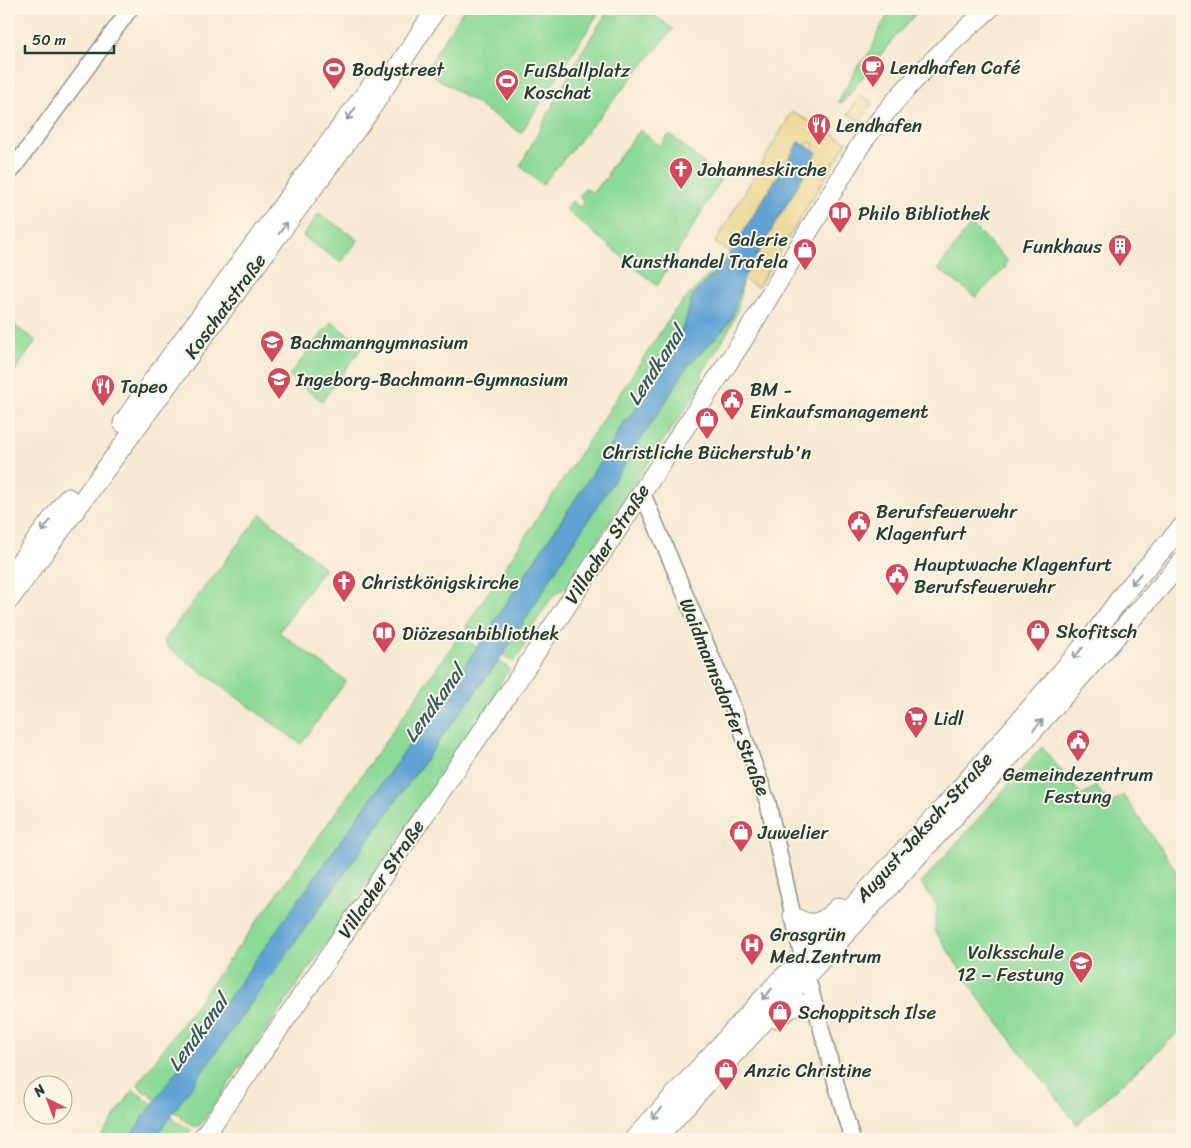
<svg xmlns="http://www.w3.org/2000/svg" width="1191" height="1148" font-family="Sriracha,sans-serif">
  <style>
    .green { fill: #8bd997; stroke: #558b66 }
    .sand { fill: #eeda9e; stroke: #868c69 }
    .water { fill: #5ea2d3; stroke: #3e7084 }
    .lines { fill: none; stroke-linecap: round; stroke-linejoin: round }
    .minor-casing { stroke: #8c9383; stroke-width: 18 }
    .major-casing { stroke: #8c9383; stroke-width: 21 }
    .minor { stroke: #fff; stroke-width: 15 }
    .major { stroke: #fff; stroke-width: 19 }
    .oneway { stroke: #8f9e9a }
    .labels { text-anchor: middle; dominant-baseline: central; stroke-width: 4; stroke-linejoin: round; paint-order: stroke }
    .poi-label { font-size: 19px; fill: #1f3d34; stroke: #fcf5e5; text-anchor: start }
    .street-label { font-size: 19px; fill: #1f3d34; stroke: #fcf5e5 }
    .water-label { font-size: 20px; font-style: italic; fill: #325b64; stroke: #fcf5e5 }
  </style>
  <rect width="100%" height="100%" fill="#fcf5e5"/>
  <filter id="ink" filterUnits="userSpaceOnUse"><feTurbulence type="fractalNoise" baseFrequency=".02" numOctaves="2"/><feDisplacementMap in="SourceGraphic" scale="10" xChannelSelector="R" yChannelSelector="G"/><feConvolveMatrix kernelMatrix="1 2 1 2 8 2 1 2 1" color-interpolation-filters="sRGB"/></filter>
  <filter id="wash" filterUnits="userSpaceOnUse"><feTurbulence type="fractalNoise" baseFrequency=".0096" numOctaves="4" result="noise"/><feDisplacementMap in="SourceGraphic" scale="20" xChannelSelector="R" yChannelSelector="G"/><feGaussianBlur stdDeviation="1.12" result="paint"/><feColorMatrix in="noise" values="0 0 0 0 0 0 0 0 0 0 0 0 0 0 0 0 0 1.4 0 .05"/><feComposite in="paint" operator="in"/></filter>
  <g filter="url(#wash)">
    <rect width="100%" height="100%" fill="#f8e9d2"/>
    <g class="green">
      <polygon points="464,9 601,9 521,133 425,70"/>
      <polygon points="609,9 646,9 673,29 542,185 520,166 578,58"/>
      <path d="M891 9H920L894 38 842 103 838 102 859 64C866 59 876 43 877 34Z"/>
      <polygon points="640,130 660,146 666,138 671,135 721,179 657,286 565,209 572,201 579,207 585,201 579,196 586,188 592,193 607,177 610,168"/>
      <polygon points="319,213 358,240 341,263 303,236"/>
      <polygon points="971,224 1007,260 1005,268 976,297 938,269"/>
      <polygon points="719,265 722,265 693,295 685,323 667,355 648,390 630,416 621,426 612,444 481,641 467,631 466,626 675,310 689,295"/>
      <path d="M742 280C741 290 741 299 738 308 730 332 714 354 701 375L703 381 699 389 645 467 568 586 555 594 548 603 530 631 524 647 514 662 503 655 565 555 686 368 725 328 732 317Z"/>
      <polygon points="9,321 36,341 9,379"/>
      <polygon points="331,322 363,346 322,401 289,376"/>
      <polygon points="261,514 325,568 279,632 346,681 301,744 166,646 164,640"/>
      <polygon points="459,636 477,647 452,685 156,1100 150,1096 151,1094 147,1092 146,1093 141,1089 138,1084 310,849"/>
      <path d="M499 661 510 669 499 684 503 688 201 1124C194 1130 188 1122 181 1118L182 1116 178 1113 177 1114 173 1112 449 727Z"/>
      <polygon points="1042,747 1082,796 1096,786 1110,804 1123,795 1182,879 1182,1028 1166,1044 1077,1124 979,998 935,931 937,906 921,883"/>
      <polygon points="133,1090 143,1097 142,1098 146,1101 147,1100 153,1104 128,1139 99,1139"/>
      <polygon points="170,1116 174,1118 173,1120 177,1123 178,1122 191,1130 185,1139 154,1139"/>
    </g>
    <g class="sand">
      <polygon points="860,96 873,102 860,121 848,114"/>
      <polygon points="792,112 847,142 758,287 743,279 817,152 812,149 814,144 809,142 806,146 799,142 730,253 728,253 729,251 715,243"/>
    </g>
    <polygon class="water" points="799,142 817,152 743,279 732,317 725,328 686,368 663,406 565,555 503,655 449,727 154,1139 128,1139 452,685 612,444 621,426 630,416 648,390 667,355 685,323 693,295 722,266"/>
  </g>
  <g filter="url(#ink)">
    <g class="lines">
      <g class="minor-casing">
        <g id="minor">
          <polyline points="9,174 130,9"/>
          <polyline points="642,492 738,720 768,803 803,961 840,1098 852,1139"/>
        </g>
      </g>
      <g class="major-casing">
        <g id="major">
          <polyline points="123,423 151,383 375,81"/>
          <polyline points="9,577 68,498"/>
          <polyline points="9,600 366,116 436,9"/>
          <path d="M793 916C813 930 824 922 839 907"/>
          <path d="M775 1018C790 1011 798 996 816 1009"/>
          <path d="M202 1139 317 974 400 850 512 688 741 343 861 144C897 95 943 48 989 9"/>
          <polyline points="634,1139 781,979 803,961 945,806 1042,695 1094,634 1124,593 1182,527"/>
          <polyline points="655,1139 1015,751 1182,562"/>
        </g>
      </g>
      <use href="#minor" class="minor"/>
      <use href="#major" class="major"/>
    </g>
    <defs><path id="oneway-shaft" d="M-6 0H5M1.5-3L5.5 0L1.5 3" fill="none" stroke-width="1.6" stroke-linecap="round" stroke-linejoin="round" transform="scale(1.25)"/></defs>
    <g class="oneway">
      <use href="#oneway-shaft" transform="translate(351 114) rotate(126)"/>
      <use href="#oneway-shaft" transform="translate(283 228) rotate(-54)"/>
      <use href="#oneway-shaft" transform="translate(46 526) rotate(127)"/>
      <use href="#oneway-shaft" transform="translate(1136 579) rotate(131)"/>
      <use href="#oneway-shaft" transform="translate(1078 653) rotate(131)"/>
      <use href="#oneway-shaft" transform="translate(1038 725) rotate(-48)"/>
      <use href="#oneway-shaft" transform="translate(767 994) rotate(133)"/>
      <use href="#oneway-shaft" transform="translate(657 1113) rotate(132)"/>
    </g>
  </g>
  <defs>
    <g id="cafe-pin" transform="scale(1.25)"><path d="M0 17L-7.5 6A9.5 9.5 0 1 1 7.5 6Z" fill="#d1495b" stroke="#fcf5e5"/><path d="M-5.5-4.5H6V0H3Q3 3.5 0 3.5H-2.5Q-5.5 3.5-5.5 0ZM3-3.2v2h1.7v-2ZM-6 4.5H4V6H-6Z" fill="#fff"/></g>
    <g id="stadium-pin" transform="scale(1.25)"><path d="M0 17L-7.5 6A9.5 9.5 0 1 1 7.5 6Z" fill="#d1495b" stroke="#fcf5e5"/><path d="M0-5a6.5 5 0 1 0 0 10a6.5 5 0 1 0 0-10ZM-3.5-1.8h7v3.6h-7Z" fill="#fff"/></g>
    <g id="restaurant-pin" transform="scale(1.25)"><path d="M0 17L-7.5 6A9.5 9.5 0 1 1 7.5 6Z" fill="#d1495b" stroke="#fcf5e5"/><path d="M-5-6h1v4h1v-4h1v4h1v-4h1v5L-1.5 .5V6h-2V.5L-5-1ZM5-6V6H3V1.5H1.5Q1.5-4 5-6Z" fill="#fff"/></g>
    <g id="church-pin" transform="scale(1.25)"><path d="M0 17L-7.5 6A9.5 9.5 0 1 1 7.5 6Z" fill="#d1495b" stroke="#fcf5e5"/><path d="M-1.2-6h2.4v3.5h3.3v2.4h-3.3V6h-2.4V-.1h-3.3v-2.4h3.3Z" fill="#fff"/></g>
    <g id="library-pin" transform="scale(1.25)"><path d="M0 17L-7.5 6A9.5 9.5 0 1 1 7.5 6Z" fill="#d1495b" stroke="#fcf5e5"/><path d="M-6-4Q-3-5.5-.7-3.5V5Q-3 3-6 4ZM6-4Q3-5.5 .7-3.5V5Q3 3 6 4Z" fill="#fff"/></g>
    <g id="building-pin" transform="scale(1.25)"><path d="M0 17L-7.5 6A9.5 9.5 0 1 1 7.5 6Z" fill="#d1495b" stroke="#fcf5e5"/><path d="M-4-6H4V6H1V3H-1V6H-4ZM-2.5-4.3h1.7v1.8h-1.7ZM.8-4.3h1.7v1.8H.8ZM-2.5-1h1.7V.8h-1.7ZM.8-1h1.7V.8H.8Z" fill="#fff"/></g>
    <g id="shop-pin" transform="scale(1.25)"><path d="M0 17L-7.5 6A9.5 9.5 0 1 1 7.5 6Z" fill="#d1495b" stroke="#fcf5e5"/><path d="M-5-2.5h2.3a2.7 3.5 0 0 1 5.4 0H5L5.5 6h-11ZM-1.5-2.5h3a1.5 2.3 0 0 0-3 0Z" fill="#fff"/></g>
    <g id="school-pin" transform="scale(1.25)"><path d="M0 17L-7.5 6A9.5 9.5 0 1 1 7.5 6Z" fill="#d1495b" stroke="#fcf5e5"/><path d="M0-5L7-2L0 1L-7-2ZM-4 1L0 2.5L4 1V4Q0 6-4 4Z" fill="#fff"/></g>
    <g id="civic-pin" transform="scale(1.25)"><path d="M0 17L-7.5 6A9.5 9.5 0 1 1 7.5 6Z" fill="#d1495b" stroke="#fcf5e5"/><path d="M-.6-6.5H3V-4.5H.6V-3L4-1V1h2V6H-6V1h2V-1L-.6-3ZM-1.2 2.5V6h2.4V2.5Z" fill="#fff"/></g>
    <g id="supermarket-pin" transform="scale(1.25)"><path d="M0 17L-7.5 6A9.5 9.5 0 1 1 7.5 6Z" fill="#d1495b" stroke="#fcf5e5"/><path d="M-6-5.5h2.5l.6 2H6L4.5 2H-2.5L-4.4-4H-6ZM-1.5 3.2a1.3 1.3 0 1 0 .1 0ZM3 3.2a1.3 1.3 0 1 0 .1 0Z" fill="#fff"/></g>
    <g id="hospital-pin" transform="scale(1.25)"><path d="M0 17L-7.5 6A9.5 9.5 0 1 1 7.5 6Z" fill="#d1495b" stroke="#fcf5e5"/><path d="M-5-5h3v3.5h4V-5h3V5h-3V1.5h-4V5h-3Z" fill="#fff"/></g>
  </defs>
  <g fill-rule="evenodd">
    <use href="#cafe-pin" x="873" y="67"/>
    <use href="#stadium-pin" x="334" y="69"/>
    <use href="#stadium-pin" x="507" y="81"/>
    <use href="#restaurant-pin" x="819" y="125"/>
    <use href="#church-pin" x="681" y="169"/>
    <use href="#library-pin" x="840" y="213"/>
    <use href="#building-pin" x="1120" y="246"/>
    <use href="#shop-pin" x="805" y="250"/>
    <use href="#school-pin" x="272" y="342"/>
    <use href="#school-pin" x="279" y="379"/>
    <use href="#restaurant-pin" x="103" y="386"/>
    <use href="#civic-pin" x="732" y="400"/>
    <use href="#shop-pin" x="707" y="419"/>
    <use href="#civic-pin" x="859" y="522"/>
    <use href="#civic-pin" x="897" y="575"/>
    <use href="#church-pin" x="344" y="582"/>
    <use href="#shop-pin" x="1038" y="631"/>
    <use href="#library-pin" x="384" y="633"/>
    <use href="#supermarket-pin" x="916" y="718"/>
    <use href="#civic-pin" x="1078" y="741"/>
    <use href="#shop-pin" x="741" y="832"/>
    <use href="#hospital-pin" x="752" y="945"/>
    <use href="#school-pin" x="1081" y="963"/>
    <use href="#shop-pin" x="780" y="1012"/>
    <use href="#shop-pin" x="726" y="1070"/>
  </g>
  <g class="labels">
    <g class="poi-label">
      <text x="890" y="67">Lendhafen Café</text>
      <text x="352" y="69">Bodystreet</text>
      <text x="524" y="70">Fußballplatz<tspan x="524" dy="22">Koschat</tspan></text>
      <text x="836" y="125">Lendhafen</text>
      <text x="698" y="169">Johanneskirche</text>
      <text x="858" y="213">Philo Bibliothek</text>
      <text x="788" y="239" text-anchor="end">Galerie<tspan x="788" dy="22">Kunsthandel Trafela</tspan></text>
      <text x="1102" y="246" text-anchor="end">Funkhaus</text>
      <text x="290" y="342">Bachmanngymnasium</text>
      <text x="296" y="379">Ingeborg-Bachmann-Gymnasium</text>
      <text x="120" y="386">Tapeo</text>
      <text x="750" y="389">BM -<tspan x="750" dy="22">Einkaufsmanagement</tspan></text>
      <text x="707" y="452" text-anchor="middle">Christliche Bücherstub'n</text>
      <text x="876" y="511">Berufsfeuerwehr<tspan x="876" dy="22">Klagenfurt</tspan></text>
      <text x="914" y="564">Hauptwache Klagenfurt<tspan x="914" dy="22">Berufsfeuerwehr</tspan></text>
      <text x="362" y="582">Christkönigskirche</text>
      <text x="1056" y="631">Skofitsch</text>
      <text x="402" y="633">Diözesanbibliothek</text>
      <text x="934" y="718">Lidl</text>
      <text x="1078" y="774" text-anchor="middle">Gemeindezentrum<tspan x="1078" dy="22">Festung</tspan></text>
      <text x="758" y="832">Juwelier</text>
      <text x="770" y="934">Grasgrün<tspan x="770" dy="22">Med.Zentrum</tspan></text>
      <text x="1064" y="952" text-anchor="end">Volksschule<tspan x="1064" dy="22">12 – Festung</tspan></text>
      <text x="798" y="1012">Schoppitsch Ilse</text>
      <text x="744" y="1070">Anzic Christine</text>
    </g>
    <g class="street-label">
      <text transform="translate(225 306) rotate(-54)">Koschatstraße</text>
      <text transform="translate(607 544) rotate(-57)">Villacher Straße</text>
      <text transform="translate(725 697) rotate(68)">Waidmannsdorfer Straße</text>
      <text transform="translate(924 827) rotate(-48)">August-Jaksch-Straße</text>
      <text transform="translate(381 879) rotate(-56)">Villacher Straße</text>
    </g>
    <g class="water-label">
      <text transform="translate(656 366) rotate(-57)">Lendkanal</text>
      <text transform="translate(434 704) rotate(-54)">Lendkanal</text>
      <text transform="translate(198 1033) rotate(-54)">Lendkanal</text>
    </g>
  </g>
  <rect width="1191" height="1148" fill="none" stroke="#fcf5e5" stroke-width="30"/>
  <g transform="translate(48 1100) rotate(318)"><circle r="24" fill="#fcf5e5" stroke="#a4ab9e"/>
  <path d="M0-4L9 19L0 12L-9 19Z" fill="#d1495b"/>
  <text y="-8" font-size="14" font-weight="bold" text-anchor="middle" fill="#1f3d34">N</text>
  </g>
  <path d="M25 45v8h89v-8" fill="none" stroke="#1f3d34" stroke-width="2.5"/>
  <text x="32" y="45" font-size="15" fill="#1f3d34" stroke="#fcf5e5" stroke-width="4" paint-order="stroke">50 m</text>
</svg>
